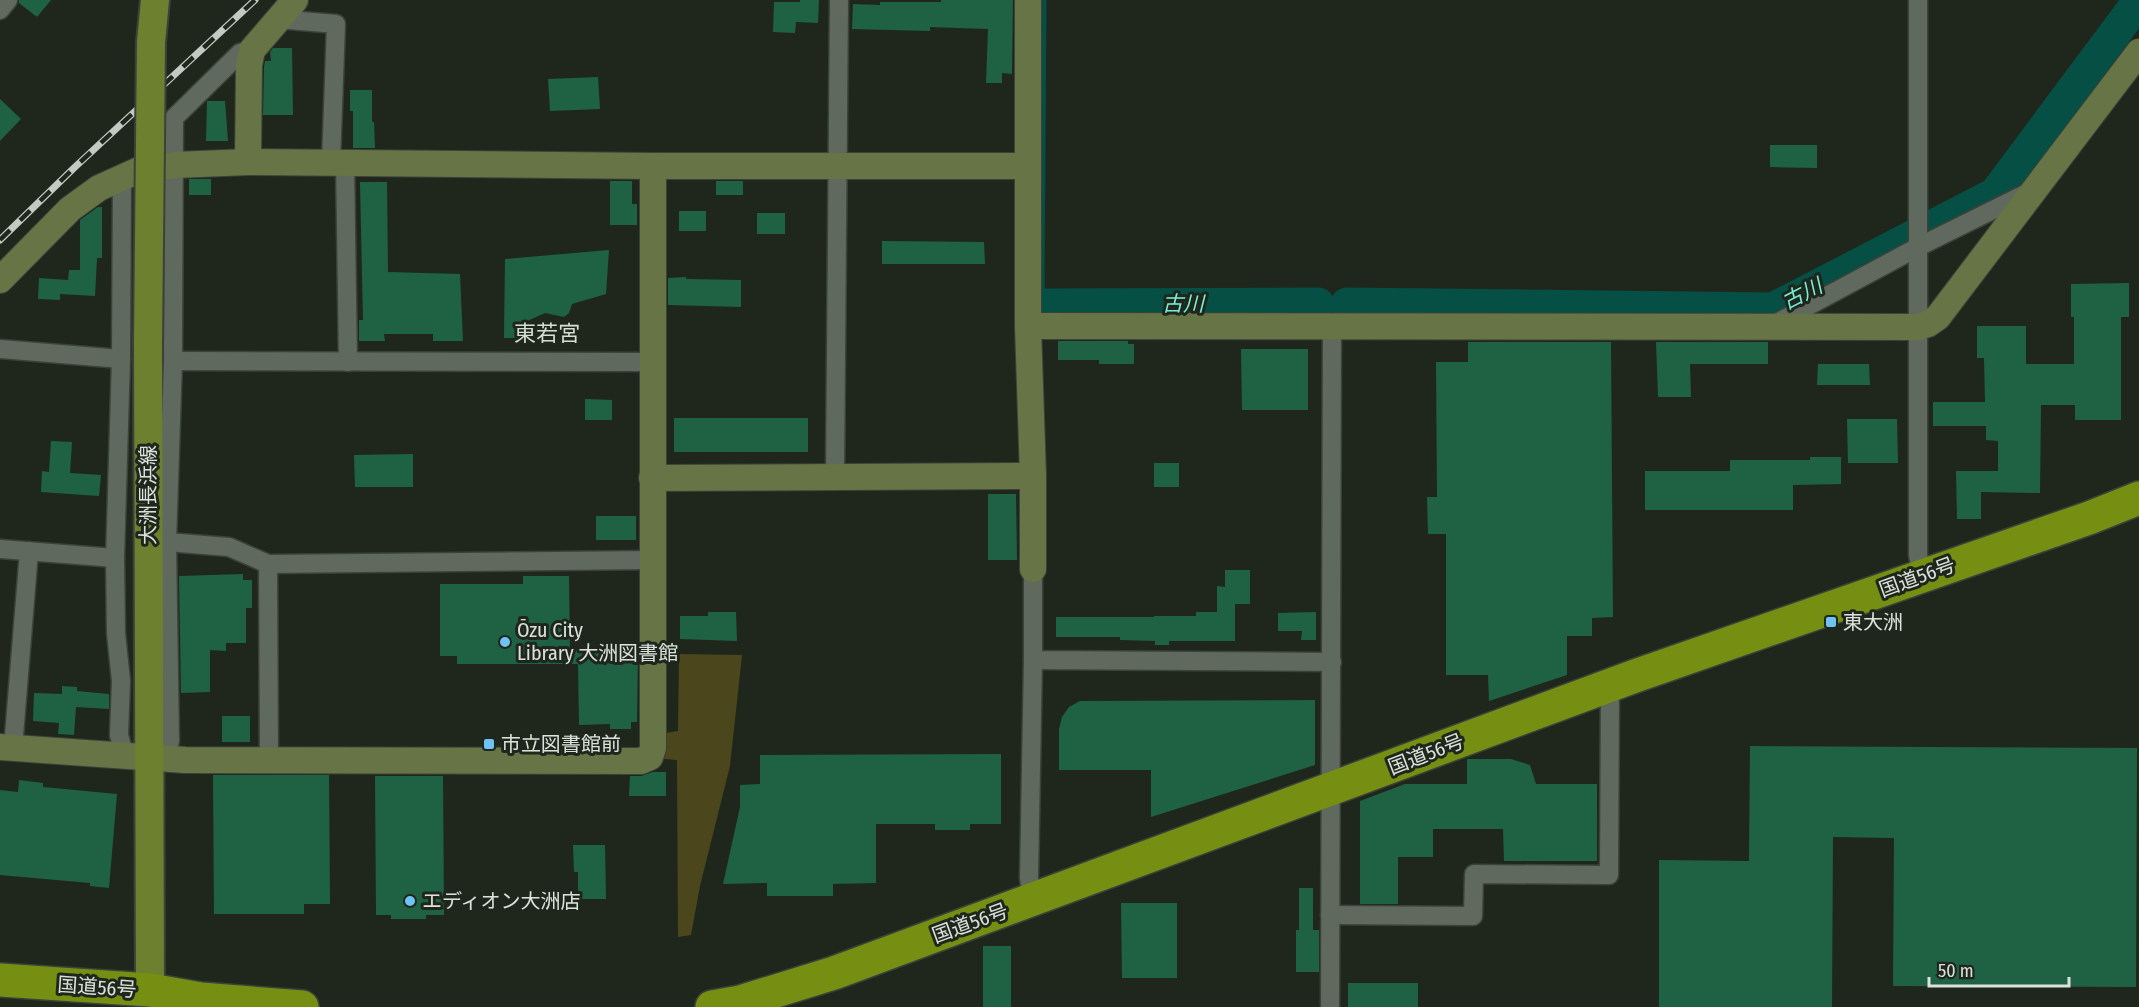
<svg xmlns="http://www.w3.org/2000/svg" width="2139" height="1007" font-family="'Fira Sans Condensed','Noto Sans JP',sans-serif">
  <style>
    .green { fill: #4c461c }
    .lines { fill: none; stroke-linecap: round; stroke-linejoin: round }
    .stream { stroke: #064f44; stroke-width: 5 }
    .river { stroke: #064f44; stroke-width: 33 }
    .building { fill: #1f6243 }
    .street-casing { stroke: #3b423a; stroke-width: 21 }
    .secondary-casing { stroke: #3b423a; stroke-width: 28 }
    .primary-casing { stroke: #3b423a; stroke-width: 32 }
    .highway-casing { stroke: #3b423a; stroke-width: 36 }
    .street { stroke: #5f695d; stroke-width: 18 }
    .secondary { stroke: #667446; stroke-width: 26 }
    .primary { stroke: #6d8030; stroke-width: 28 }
    .highway { stroke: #768f12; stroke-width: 33 }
    .rail-casing { stroke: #c4cac3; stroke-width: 7 }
    .rail { stroke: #1f271d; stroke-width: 4.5; stroke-dasharray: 14; stroke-linecap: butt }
    .primary-bridge-casing { stroke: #3b423a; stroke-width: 32; stroke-linecap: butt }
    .primary-bridge { stroke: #6d8030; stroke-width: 28 }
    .poi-dot { fill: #6fc2f4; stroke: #1f271d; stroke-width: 2 }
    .labels { text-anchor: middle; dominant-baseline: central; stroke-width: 6; stroke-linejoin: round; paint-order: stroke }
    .street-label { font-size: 20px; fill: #dce2db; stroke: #1f271d }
    .poi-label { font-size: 20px; fill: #dce2db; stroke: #1f271d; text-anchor: start }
    .water-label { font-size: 21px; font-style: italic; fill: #77efd7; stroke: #1f271d }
    .quarter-label { font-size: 22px; fill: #d3dfd1; stroke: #1f271d }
  </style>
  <rect width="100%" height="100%" fill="#1f271d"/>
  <polygon class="green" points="679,654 742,655 730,766 700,886 691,935 678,937 677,760 655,758 660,734 678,731"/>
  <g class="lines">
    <polyline class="stream" points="1044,0 1042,287 1047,305"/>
    <g class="river">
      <polyline points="1347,304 1773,309 1995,194 2139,1"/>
      <polyline points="1047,305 1318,304"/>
    </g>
  </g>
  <g class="building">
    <polygon points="19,0 51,0 37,17 19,3"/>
    <polygon points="800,0 819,0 818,23 796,22 795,33 773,32 774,2 800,2"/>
    <polygon points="941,0 1013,0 1012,74 1002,73 1002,83 986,83 988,29 930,27 930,31 852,29 853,4 880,5 880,2 941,2"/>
    <polygon points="273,48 292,48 293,115 263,115 264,67 265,61 271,61 270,52"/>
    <polygon points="598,77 600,109 550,111 548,79"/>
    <polygon points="350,90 372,90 372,122 374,122 375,148 353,148 353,111 350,111"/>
    <polygon points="0,99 21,119 0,141"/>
    <polygon points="207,101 225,101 228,141 206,141"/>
    <polygon points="1770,145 1817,145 1817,168 1770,167"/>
    <rect x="189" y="179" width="22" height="16"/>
    <polygon points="610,181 632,181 632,204 637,204 637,225 610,225"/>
    <rect x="716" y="181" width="27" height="14"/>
    <polygon points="360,182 387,182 388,272 460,274 463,341 433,341 433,334 384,334 385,341 359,341 359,320 363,320"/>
    <polygon points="98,207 102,207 102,258 97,258 95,296 60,294 60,300 38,299 39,278 68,280 69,270 80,270 80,220"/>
    <rect x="679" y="211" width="27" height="20"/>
    <rect x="757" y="213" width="28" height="21"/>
    <polygon points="882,241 984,242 985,264 882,264"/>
    <polygon points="609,250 606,294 572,304 569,313 564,317 545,313 525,322 521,338 504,338 505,259"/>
    <polygon points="686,277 686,279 741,280 741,307 668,305 668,278"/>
    <polygon points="2129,283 2129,317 2121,317 2121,420 2075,420 2075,405 2041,405 2040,493 1981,492 1981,519 1957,519 1956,471 1998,471 1998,441 1986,440 1986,426 1933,426 1933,402 1985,402 1984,358 1977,358 1977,326 2026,326 2026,364 2074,364 2074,317 2071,317 2071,284"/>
    <polygon points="1058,341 1128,341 1128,344 1134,344 1134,364 1099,364 1099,360 1058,360"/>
    <polygon points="1468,342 1611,342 1613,617 1592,618 1592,636 1567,636 1567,675 1489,701 1488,675 1446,675 1446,534 1428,534 1427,497 1437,497 1436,362 1468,362"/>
    <polygon points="1656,342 1768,342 1768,364 1690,364 1691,397 1658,397"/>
    <polygon points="1241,349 1308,349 1308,410 1242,410"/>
    <polygon points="1818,364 1869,364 1870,385 1817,385"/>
    <polygon points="585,399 612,400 612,420 585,420"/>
    <rect x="674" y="418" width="134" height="34"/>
    <polygon points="1847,419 1897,419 1898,463 1848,463"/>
    <polygon points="51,441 72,442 70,473 101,475 99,496 41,492 42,471 49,472"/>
    <polygon points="413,454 413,487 355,487 354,455"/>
    <polygon points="1810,457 1841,457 1841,484 1793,485 1793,510 1645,510 1645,471 1730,471 1730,460 1810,460"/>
    <rect x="1154" y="463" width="25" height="24"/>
    <polygon points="988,494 1016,494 1017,560 988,560"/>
    <rect x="596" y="516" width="40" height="24"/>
    <polygon points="1225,570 1250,570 1250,604 1235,604 1235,641 1169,641 1169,645 1155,645 1155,641 1120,640 1120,637 1056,637 1056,617 1154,617 1154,616 1196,616 1196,612 1217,612 1217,586 1225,587"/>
    <polygon points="243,574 243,580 252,580 252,608 246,608 246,643 226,643 226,651 210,650 210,692 181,693 179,576"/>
    <polygon points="523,576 569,576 570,650 638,651 637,722 631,722 631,729 610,729 610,724 579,725 578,664 457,664 457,656 440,656 440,584 523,584"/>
    <polygon points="708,612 736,612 737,641 680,639 680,616 708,616"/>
    <polygon points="1316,612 1316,640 1301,640 1302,631 1278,631 1278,613"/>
    <polygon points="62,686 77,687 77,691 109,694 109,709 76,707 74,735 58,734 59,723 33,721 34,693 62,694"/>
    <polygon points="1315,700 1315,765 1151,817 1151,770 1059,770 1059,729 1062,717 1069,707 1080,701"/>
    <rect x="222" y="716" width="28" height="26"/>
    <polygon points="1750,746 2137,748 2136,987 1893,986 1894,838 1833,837 1832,1007 1659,1007 1659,860 1749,861"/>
    <polygon points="1001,754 1001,824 970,824 970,830 935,830 935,824 876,824 876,883 833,884 833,896 767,896 767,883 723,884 740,807 740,785 760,784 760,755"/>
    <polygon points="1467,759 1511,759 1530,765 1536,784 1597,784 1597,861 1504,861 1503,829 1433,829 1433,857 1398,857 1398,904 1360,904 1360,801 1405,784 1467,784"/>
    <polygon points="653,772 666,772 666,796 629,796 630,776 641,776"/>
    <polygon points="213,775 329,775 330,904 304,904 304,914 214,914"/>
    <polygon points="375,776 443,776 444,915 426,915 426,919 391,919 391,915 376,915"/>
    <polygon points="19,780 43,783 43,787 117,794 109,888 90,886 90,883 0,875 0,790 18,792"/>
    <polygon points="573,845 605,845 606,899 578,899 578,872 574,872"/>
    <polygon points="1299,888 1313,888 1313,930 1319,930 1319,972 1296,972 1296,930 1299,930"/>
    <polygon points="1121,903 1177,903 1177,978 1122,978"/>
    <rect x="983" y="946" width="28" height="61"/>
    <rect x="1348" y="983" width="70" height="24"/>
  </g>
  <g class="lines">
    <g class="street-casing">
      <g id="street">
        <polyline points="1918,0 1918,555 1922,575"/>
        <polyline points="0,10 8,0"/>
        <polyline points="277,19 336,24 331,162"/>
        <polyline points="252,50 240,53 174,118 173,361 167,542 229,547 268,564 652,560"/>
        <polyline points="345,162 348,362"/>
        <polyline points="122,178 121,359 115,558 116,633 121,681 119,735 125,757"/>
        <polyline points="1771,326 1918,247 2031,191"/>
        <polyline points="0,349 121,359"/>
        <polyline points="173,361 653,362"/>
        <polyline points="835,476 839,0"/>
        <polyline points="0,549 115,558"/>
        <polyline points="268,564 269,760"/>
        <polyline points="1033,569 1033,660 1332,662"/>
        <polyline points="13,748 29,551"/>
        <polyline points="165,759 170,741 167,542"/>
        <polyline points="1032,900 1029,878 1033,660"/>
        <polyline points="1330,915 1473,916 1474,874 1609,875 1610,685"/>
        <polyline points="1330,1007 1332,327"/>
      </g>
    </g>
    <g class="secondary-casing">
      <g id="secondary">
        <polyline points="1028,0 1028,326 1033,476 1033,569"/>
        <polyline points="248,162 249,65 252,50 295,0"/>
        <polyline points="0,280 70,209 99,188 141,169 175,165 248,162 653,166 1027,166"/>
        <polyline points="1028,326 1918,327 1928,324 1938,317 2139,52"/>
        <polyline points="652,478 1033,476"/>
        <polyline points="0,747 185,760 641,761 650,757 653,748 653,166"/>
      </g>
    </g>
    <g class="primary-casing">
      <g id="primary">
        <polyline points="151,42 155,0"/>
        <polyline points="148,343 150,990"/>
      </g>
    </g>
    <g class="highway-casing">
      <g id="highway">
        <polyline points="0,980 150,990 201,999 302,1007"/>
        <polyline points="712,1007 740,1002 834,973 1635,676 2089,518 2139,498"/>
      </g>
    </g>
    <use href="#street" class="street"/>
    <use href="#secondary" class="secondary"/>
    <use href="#primary" class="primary"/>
    <use href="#highway" class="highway"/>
    <g class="rail-casing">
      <polyline id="rail" points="0,240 75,167 255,0"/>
    </g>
    <use href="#rail" class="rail"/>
    <g class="primary-bridge-casing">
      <polyline id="primary-bridge" points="148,343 151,42"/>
    </g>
    <use href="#primary-bridge" class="primary-bridge"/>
  </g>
  <g class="poi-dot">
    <rect x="1825" y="616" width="12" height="12" rx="3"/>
    <circle cx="505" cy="642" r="6"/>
    <rect x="483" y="738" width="12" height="12" rx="3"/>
    <circle cx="410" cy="901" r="6"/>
  </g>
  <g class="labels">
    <g class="street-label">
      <text transform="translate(148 495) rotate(-90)">大洲長浜線</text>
      <text transform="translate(1917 577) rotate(-20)">国道56号</text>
      <text transform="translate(1426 754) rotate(-21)">国道56号</text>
      <text transform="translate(970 923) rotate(-20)">国道56号</text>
      <text transform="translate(97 987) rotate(4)">国道56号</text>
    </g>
    <g class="poi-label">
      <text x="1843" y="622">東大洲</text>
      <text x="517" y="630">Ōzu City<tspan x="517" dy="23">Library 大洲図書館</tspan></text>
      <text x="501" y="744">市立図書館前</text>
      <text x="422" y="901">エディオン大洲店</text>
    </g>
    <g class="water-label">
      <text transform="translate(1802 294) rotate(-27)">古川</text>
      <text x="1183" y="304">古川</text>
    </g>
    <g class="quarter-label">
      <text x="547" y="333">東若宮</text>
    </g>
  </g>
  <path d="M1929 977v9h140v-9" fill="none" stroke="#dce2db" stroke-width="3"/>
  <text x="1938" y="977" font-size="18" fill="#dce2db" stroke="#1f271d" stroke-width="4.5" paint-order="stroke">50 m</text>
</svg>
